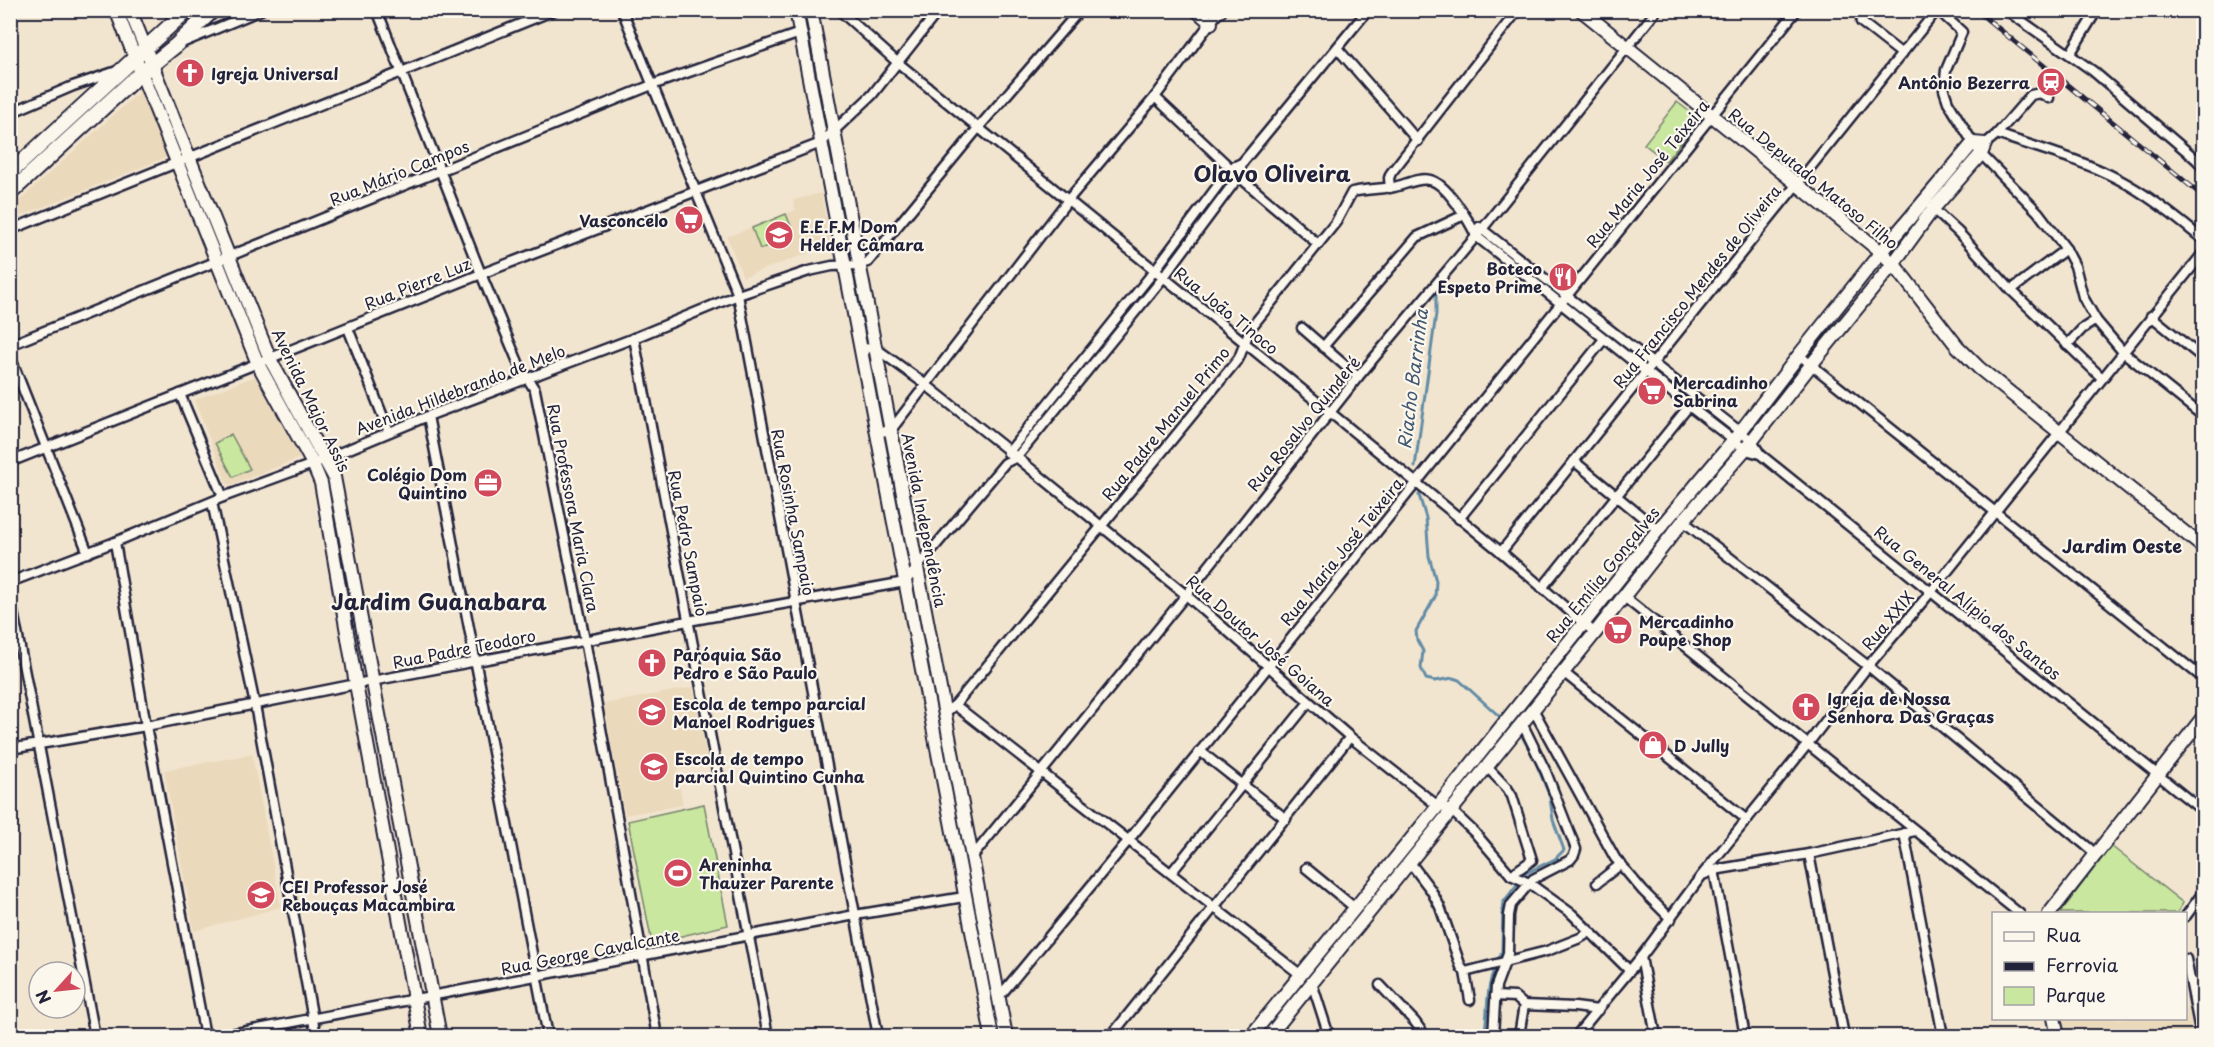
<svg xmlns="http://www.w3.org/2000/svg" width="2214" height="1047" font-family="'Playpen Sans',sans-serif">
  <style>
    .built { fill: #ebd9bc }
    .green { fill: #c9e79f; stroke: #76846d; stroke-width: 1.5 }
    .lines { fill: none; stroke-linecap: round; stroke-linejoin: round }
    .stream { stroke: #628ca6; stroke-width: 3 }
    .street-casing { stroke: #22223b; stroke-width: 13 }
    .secondary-casing { stroke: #22223b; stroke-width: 16 }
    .primary-casing { stroke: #22223b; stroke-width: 18 }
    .street { stroke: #fbf7ec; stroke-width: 8 }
    .secondary { stroke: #fbf7ec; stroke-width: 12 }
    .primary { stroke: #fbf7ec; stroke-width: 14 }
    .rail-casing { stroke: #22223b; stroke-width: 5 }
    .rail { stroke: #fbf7ec; stroke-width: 3; stroke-dasharray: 9; stroke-linecap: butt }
    .labels { text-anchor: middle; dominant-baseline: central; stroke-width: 4.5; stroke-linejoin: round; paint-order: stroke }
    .poi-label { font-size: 16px; font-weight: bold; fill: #22223b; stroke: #fbf7ec; text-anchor: start }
    .street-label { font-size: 16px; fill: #22223b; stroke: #fbf7ec }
    .water-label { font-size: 18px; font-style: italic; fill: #425771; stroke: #fbf7ec }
    .neighbourhood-label { font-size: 18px; font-weight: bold; fill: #22223b; stroke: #fbf7ec }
    .district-label { font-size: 22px; font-weight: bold; fill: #22223b; stroke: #fbf7ec }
  </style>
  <rect width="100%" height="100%" fill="#f2e5d0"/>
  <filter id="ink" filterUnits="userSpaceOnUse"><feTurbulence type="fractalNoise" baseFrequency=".0167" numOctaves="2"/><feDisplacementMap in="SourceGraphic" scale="12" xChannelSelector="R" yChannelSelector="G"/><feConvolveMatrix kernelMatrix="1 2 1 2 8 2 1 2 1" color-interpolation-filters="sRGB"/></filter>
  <g filter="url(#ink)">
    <g class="built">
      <polygon points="139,92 141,93 167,157 11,220 11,208"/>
      <polygon points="821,193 831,245 743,277 727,237 795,210 793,200"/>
      <polygon points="256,376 260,378 300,455 300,458 230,485 227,484 195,402 196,399"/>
      <polygon points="693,687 708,764 677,770 683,805 625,815 604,704"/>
      <polygon points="252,754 281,907 194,931 164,770"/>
      <polygon points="2186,1000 2193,1036 2075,1036 2065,1033 2063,1019 2186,1018"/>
    </g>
    <g class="green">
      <polygon points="1677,102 1699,119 1666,161 1644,144"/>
      <polygon points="786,214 795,236 760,249 752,228"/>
      <polygon points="231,434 250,469 233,477 215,443"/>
      <polygon points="704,804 728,925 652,943 628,821"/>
      <polygon points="2111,846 2183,903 2177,913 2060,913"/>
    </g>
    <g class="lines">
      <g class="stream">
        <polyline points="1415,467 1436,314 1436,295"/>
        <polyline points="1419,495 1426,518 1429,556 1436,581 1435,597 1416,631 1417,640 1423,651 1421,668 1426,679 1435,681 1453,678 1459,680 1499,716"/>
        <polyline points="1498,961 1502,951 1503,903 1526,873 1555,859 1564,850 1553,820 1550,797 1534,758 1523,738"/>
        <path d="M1484 1036C1489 1012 1485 990 1495 967"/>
      </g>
      <g class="street-casing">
        <g id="street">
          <polyline points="377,10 481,274 520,367 535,390 585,640 657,1036"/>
          <polyline points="622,10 738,295 878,1036"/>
          <polyline points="839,10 897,62 1245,343 1501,552 1595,633"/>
          <polyline points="1938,10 1962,32 1946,70 1944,90 1948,102 1973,143 1981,154 2038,212 2066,249 2075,266 2083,297 2096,320 2123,352 2204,417"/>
          <polyline points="2006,10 2093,71 2197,160 2204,169"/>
          <polyline points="2197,10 2204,16"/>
          <polyline points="1861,22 1902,54"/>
          <polyline points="184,42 261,10"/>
          <polyline points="1337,48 1418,141"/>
          <polyline points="2070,54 2097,10"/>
          <polyline points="1155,97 1243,180 1318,244"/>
          <polyline points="10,113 73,86 117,71"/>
          <path d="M1997 134C2037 148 2080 159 2118 179 2149 195 2176 218 2204 240"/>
          <polyline points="1985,144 1997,134 2031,95 2040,93 2049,98"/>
          <polyline points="2197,160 2204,152"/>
          <polyline points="1390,188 1389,178 1391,173 1518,10"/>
          <polyline points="1931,207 1958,232 2011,290 2102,378"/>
          <polyline points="1479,227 1752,441 1760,454 2204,812"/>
          <polyline points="10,230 555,10"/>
          <polyline points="2011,290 2066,249"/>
          <polyline points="2151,316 2204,359"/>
          <polyline points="348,328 389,432"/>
          <polyline points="1302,328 1358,377"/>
          <polyline points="634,338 768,1036"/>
          <polyline points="10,345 652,85 800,33"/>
          <polyline points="2067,345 2082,329 2096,320"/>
          <polyline points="1323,347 1417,237 1464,215"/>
          <polyline points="860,350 874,347 925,384 1009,451 1186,595 1350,737 1438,806 1451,810 1475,833 1511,875 1529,883 1572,914 1630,971"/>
          <polyline points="1799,355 2204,679"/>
          <polyline points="10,356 88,553"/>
          <polyline points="180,394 223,497"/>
          <polyline points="428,416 548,1036"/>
          <polyline points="876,433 891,430 1068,200 1155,97 1220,10"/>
          <polyline points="1008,453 1155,270 1231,168 1242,163"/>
          <polyline points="1574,461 1658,530"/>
          <polyline points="10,462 481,274 821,143 872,95 939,10"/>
          <polyline points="212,502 255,705 316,1036"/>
          <polyline points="1459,519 1604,339"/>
          <polyline points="1683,521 1868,666 2095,853"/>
          <polyline points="115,542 146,726 205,1036"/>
          <polyline points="1501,552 1937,10"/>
          <polyline points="10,582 115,542 223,497 313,464 428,416 634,338 738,295 809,271 832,266 858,265 868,262 979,127 1080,10"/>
          <polyline points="1542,588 1689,406"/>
          <polyline points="10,596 95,1036"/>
          <polyline points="1624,597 2020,914"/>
          <polyline points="1563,672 1747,820"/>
          <polyline points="955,705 1301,975"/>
          <polyline points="1533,709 1615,858 1643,891 1671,919"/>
          <path d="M943 714 955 705 1239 358 1250 329 1336 222 1352 192C1366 189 1380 189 1394 187 1405 185 1418 177 1430 180 1446 183 1470 222 1476 236L1689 406 1746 450 1760 454"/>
          <polyline points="10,749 146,726 356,684 688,621 905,582 1005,463 1017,457 1163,278 1239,176 1242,163 1368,10"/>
          <polyline points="1200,751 1286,819"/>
          <polyline points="1487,767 1507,788 1512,796 1532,860 1511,875"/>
          <polyline points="1904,833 1943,1036"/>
          <polyline points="1809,854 1844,1036"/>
          <polyline points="973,856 1186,595 1358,377 1483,228 1657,10"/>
          <polyline points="1409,861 1431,890 1440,907 1461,967 1465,972 1470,1000"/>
          <polyline points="1306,868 1355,908"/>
          <polyline points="1714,870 1745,1036"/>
          <polyline points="1171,873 1309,702"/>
          <polyline points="1705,874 1714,870 1809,854 1915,831"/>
          <polyline points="1597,883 1621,864"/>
          <polyline points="2186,916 2204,891"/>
          <polyline points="1641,957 1656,1036"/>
          <polyline points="2186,959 2201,1036"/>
          <polyline points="1465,972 1547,951 1580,938 1590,932"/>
          <polyline points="1312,983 1329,1036"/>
          <polyline points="2191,984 2204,982"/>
          <polyline points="1380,985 1415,1022 1425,1036"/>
          <polyline points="1495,996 1515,997 1524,1005 1575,1007 1598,1010"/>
          <polyline points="999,997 1128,841 1797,10"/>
          <polyline points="221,1036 855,915 964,897"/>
          <polyline points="1111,1036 1350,737"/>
          <polyline points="1493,1036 1496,986 1508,954 1509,915 1511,905 1533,879 1570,860 1574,855 1576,849 1546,772 1522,723"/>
          <polyline points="1519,1036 1524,1005"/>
          <polyline points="1576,1036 1641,957 1702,875 1807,745 1868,666 1930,593 2204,252"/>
        </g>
      </g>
      <g class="secondary-casing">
        <g id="secondary">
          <polyline points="116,10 258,364 313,464 321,483 356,684 421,1036"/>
          <polyline points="130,10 270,359 334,477 440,1036"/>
          <polyline points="796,10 992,1036"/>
          <polyline points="811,10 1006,1036"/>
          <polyline points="1196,10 1211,23"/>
          <polyline points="1219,10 1220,11"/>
          <polyline points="1581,10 1881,252 1896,267 1957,346 1979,368 2204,548"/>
          <polyline points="2049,914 2204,716"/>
          <polyline points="2054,1018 2058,1036"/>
          <polyline points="1251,1036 1438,806 1658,530 1734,440 1799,355 1881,252 1973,143 1985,144 1981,154 1933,209 1893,264 1811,365 1747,447 1683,521 1595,633 1269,1036"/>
        </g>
      </g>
      <g class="primary-casing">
        <g id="primary">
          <polyline points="10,173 187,10"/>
          <polyline points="10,193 133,80 175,46 213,10"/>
        </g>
      </g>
      <use href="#street" class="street"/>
      <use href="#secondary" class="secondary"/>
      <use href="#primary" class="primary"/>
      <g class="rail-casing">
        <polyline id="rail" points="1976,10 2204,197"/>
      </g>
      <use href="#rail" class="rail"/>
    </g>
  </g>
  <defs>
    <g id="church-disc" transform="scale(1.5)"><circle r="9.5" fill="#d1495b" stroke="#fbf7ec"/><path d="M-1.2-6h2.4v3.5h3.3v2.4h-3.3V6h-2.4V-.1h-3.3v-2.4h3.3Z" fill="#fff"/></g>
    <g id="station-disc" transform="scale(1.5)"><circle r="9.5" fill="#d1495b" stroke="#fbf7ec"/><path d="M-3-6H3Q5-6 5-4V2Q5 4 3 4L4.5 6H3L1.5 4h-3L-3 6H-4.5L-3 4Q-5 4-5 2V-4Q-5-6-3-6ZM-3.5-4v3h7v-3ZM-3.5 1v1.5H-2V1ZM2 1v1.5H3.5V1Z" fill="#fff"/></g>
    <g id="supermarket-disc" transform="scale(1.5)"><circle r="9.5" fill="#d1495b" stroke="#fbf7ec"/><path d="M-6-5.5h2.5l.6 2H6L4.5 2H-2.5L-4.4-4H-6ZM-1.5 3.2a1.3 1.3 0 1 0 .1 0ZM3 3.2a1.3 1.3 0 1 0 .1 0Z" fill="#fff"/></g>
    <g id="school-disc" transform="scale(1.5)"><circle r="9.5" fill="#d1495b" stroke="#fbf7ec"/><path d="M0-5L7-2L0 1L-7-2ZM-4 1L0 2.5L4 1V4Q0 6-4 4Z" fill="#fff"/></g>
    <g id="restaurant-disc" transform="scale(1.5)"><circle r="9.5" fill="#d1495b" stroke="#fbf7ec"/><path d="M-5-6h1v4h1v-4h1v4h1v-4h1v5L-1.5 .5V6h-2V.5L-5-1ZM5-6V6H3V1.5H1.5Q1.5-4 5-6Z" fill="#fff"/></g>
    <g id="office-disc" transform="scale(1.5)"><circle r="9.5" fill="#d1495b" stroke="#fbf7ec"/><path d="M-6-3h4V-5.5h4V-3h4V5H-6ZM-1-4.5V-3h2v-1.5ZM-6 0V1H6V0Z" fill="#fff"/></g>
    <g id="shop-disc" transform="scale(1.5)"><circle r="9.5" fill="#d1495b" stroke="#fbf7ec"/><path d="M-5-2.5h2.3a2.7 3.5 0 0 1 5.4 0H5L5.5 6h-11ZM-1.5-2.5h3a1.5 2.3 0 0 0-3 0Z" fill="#fff"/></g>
    <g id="stadium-disc" transform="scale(1.5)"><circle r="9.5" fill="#d1495b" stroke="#fbf7ec"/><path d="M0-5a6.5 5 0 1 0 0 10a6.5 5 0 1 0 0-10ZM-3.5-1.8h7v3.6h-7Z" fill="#fff"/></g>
  </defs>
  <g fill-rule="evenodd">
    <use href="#church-disc" x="190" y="73"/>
    <use href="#station-disc" x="2051" y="82"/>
    <use href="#supermarket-disc" x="689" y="220"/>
    <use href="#school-disc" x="779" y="235"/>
    <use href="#restaurant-disc" x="1563" y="277"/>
    <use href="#supermarket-disc" x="1652" y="391"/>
    <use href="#office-disc" x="488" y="483"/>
    <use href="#supermarket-disc" x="1618" y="630"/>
    <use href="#church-disc" x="652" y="663"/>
    <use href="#church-disc" x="1806" y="707"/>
    <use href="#school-disc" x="652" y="712"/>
    <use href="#shop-disc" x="1653" y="745"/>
    <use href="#school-disc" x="654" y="767"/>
    <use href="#stadium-disc" x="678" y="873"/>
    <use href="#school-disc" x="261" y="895"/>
  </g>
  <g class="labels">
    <g class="poi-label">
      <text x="211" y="73">Igreja Universal</text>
      <text x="2030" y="82" text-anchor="end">Antônio Bezerra</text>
      <text x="668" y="220" text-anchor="end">Vasconcelo</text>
      <text x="800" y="226">E.E.F.M Dom<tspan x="800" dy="18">Helder Câmara</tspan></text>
      <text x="1542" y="268" text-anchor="end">Boteco<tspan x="1542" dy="18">Espeto Prime</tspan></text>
      <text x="1673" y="382">Mercadinho<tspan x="1673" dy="18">Sabrina</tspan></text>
      <text x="467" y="474" text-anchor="end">Colégio Dom<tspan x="467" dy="18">Quintino</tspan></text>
      <text x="1639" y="621">Mercadinho<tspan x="1639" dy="18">Poupe Shop</tspan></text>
      <text x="673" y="654">Paróquia São<tspan x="673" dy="18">Pedro e São Paulo</tspan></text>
      <text x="1827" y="698">Igreja de Nossa<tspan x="1827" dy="18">Senhora Das Graças</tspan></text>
      <text x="673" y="703">Escola de tempo parcial<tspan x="673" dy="18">Manoel Rodrigues</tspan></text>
      <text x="1674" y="745">D Jully</text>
      <text x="675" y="758">Escola de tempo<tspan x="675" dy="18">parcial Quintino Cunha</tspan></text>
      <text x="699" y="864">Areninha<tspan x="699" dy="18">Thauzer Parente</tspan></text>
      <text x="282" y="886">CEI Professor José<tspan x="282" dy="18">Rebouças Macambira</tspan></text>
    </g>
    <g class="street-label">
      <text transform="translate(399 172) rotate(-22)">Rua Mário Campos</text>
      <text transform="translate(1647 173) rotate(-51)">Rua Maria José Teixeira</text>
      <text transform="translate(1814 178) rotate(39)">Rua Deputado Matoso Filho</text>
      <text transform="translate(417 283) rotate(-22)">Rua Pierre Luz</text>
      <text transform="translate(1696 286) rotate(-51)">Rua Francisco Mendes de Oliveira</text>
      <text transform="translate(1227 310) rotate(39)">Rua João Tinoco</text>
      <text transform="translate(460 389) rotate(-21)">Avenida Hildebrando de Melo</text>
      <text transform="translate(312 400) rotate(64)">Avenida Major Assis</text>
      <text transform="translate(1165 423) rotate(-51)">Rua Padre Manuel Primo</text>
      <text transform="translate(1303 423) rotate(-51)">Rua Rosalvo Quinderé</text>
      <text transform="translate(574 508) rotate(79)">Rua Professora Maria Clara</text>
      <text transform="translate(794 512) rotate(79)">Rua Rosinha Sampaio</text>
      <text transform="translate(925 520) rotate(79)">Avenida Independência</text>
      <text transform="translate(689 543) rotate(79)">Rua Pedro Sampaio</text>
      <text transform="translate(1341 551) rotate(-51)">Rua Maria José Teixeira</text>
      <text transform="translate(1602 574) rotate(-51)">Rua Emília Gonçalves</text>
      <text transform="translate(1968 602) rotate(39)">Rua General Alípio dos Santos</text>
      <text transform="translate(1887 620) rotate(-50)">Rua XXIX</text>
      <text transform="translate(1261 640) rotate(41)">Rua Doutor José Goiana</text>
      <text transform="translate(464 648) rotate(-11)">Rua Padre Teodoro</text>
      <text transform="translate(590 951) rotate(-11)">Rua George Cavalcante</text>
    </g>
    <g class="water-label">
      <text transform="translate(1412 379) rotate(-83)">Riacho Barrinha</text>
    </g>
    <g class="neighbourhood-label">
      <text x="2122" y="545">Jardim Oeste</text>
    </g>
    <g class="district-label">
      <text x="1272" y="172">Olavo Oliveira</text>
      <text x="439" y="600">Jardim Guanabara</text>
    </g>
  </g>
  <rect width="2214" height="1047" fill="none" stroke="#fbf7ec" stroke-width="36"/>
  <rect x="18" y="18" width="2178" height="1011" fill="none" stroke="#22223b" stroke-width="2" filter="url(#ink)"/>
  <rect x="1992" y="912" width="195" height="108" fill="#fbf7ec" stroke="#a4a2a5" stroke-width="1.5"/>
  <rect x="2004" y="932" width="30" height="9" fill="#fbf7ec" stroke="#a4a2a5" stroke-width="1.5"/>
  <text x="2046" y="942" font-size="18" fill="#22223b">Rua</text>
  <rect x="2004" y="962" width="30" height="9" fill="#22223b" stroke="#a4a2a5" stroke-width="1.5"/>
  <text x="2046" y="972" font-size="18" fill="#22223b">Ferrovia</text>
  <rect x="2004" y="987" width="30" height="18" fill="#c9e79f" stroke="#a4a2a5" stroke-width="1.5"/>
  <text x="2046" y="1002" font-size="18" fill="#22223b">Parque</text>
  <g transform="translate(57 990) rotate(243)"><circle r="28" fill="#fbf7ec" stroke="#a4a2a5" stroke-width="1.5"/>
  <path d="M0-4.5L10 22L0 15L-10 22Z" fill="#d1495b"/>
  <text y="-9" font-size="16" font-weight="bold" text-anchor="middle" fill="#22223b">N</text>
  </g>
</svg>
